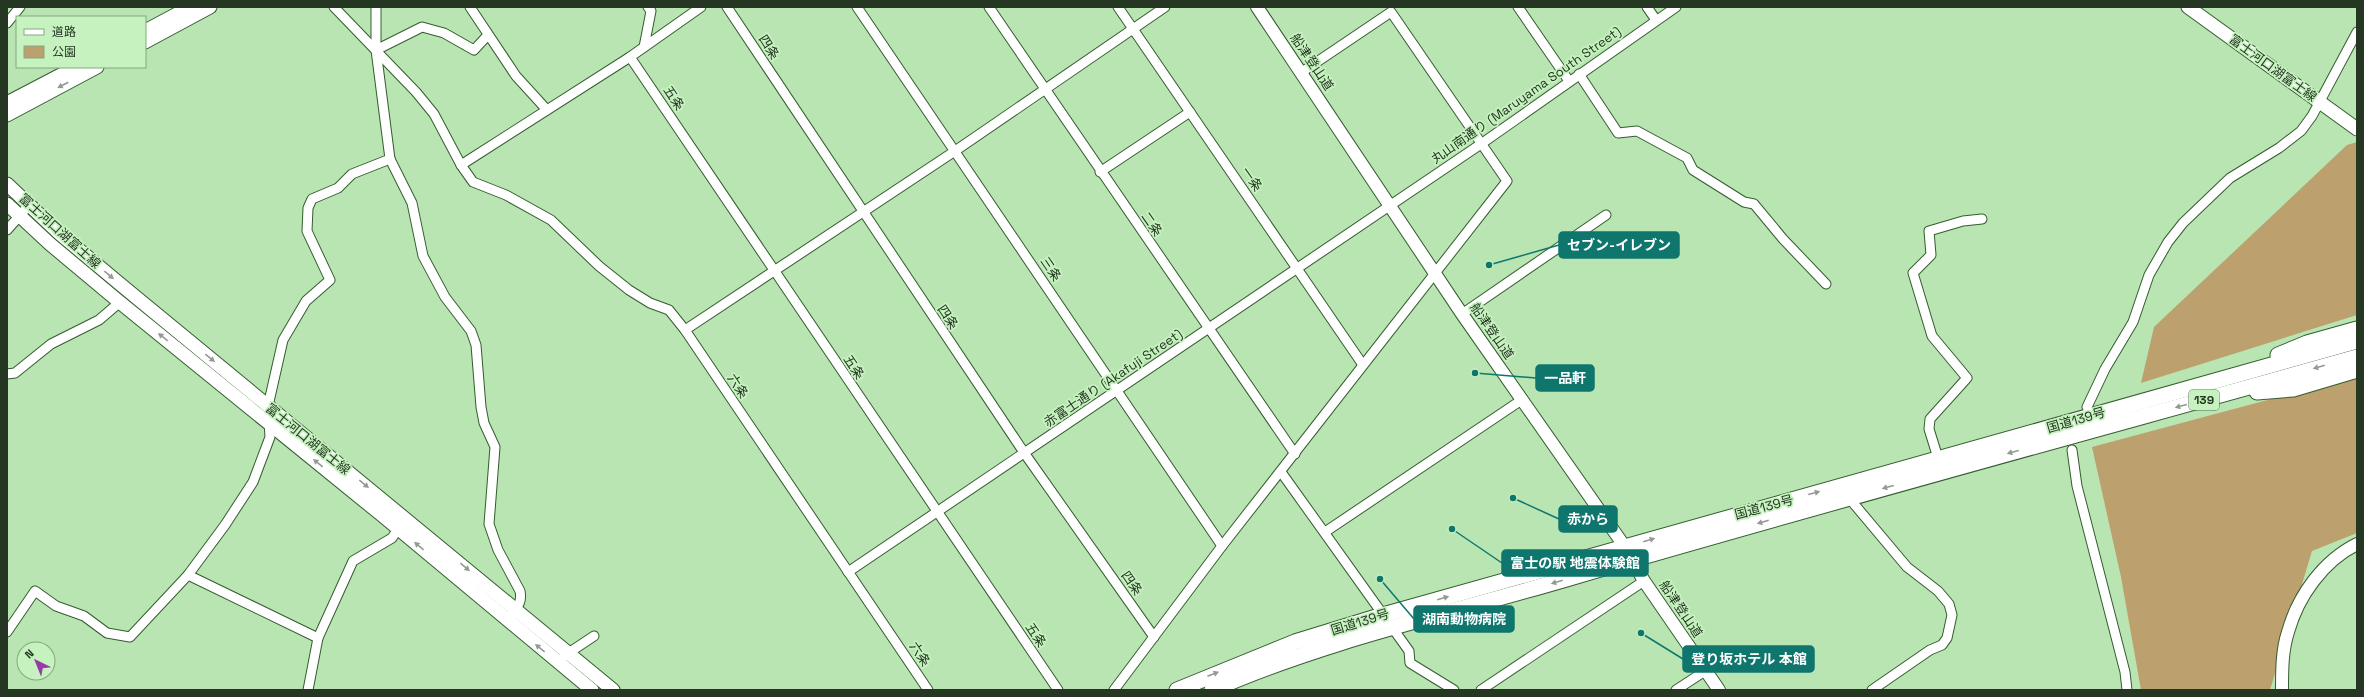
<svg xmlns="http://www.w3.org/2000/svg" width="2364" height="697" font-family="'Space Grotesk','Noto Sans JP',sans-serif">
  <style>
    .green { fill: #bca06e }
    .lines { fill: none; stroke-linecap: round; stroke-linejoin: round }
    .minor-casing { stroke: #355c30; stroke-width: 11 }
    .tertiary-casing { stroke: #355c30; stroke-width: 14 }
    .secondary-casing { stroke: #355c30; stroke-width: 15 }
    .trunk-casing { stroke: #355c30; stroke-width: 17 }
    .minor { stroke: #fff; stroke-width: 9 }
    .tertiary { stroke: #fff; stroke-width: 12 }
    .secondary { stroke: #fff; stroke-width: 13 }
    .trunk { stroke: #fff; stroke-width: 15 }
    .oneway { fill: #929a91 }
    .labels { text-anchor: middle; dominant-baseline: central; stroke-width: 3.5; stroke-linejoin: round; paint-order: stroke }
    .shield { fill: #c6f2bf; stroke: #556e52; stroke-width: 1 }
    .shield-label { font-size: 12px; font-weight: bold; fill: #253623 }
    .street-label { font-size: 13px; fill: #253623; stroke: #c6f2bf }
    .leader { fill: none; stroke: #0f766e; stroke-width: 1.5 }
    .callout-dot { fill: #0f766e; stroke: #c6f2bf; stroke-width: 1.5 }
    .callout { fill: #0f766e; stroke: #0f766e; stroke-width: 1.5 }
    .callout-label { font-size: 14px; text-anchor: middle; font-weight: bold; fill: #fff }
  </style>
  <rect width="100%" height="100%" fill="#b9e5b2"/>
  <g class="green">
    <polygon points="2357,142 2357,315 2141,383 2154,327 2347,145"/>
    <polygon points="2357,376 2357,533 2312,551 2270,690 2141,690 2121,577 2092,447"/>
  </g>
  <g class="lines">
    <g class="minor-casing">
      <g id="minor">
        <polyline points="334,7 416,92 434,114 461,165 473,182 506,195 551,220 599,266 629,290 650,303 669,310 685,330 928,690"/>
        <polyline points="470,7 516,76 547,110"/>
        <polyline points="727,7 1025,454 1154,637"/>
        <polyline points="857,7 1222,546"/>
        <polyline points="989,7 1295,454"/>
        <polyline points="1118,7 1363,365"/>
        <polyline points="1518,7 1569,81"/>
        <polyline points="1647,7 1656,20"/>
        <polyline points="7,23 20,7"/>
        <polyline points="644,47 651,11 648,7"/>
        <polyline points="376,50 422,27 444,33 474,50 487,36"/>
        <polyline points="630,57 1058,690"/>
        <polyline points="1579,74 1618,133 1637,131 1687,158 1693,170 1744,202 1754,204 1783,239 1826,284"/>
        <path d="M390 159 412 203 423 256 445 297 471 331 476 345 481 407 484 423 495 447 489 524 498 550 520 591C522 601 519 605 512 613"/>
        <polyline points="461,165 630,57 701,7"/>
        <polyline points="1100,172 1190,112"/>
        <polyline points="7,230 29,205"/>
        <polyline points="1462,314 1606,215"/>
        <polyline points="685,330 955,151 1165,7"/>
        <polyline points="7,374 15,373 51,344 99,320 120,302"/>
        <polyline points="2087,407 2105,369 2133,322 2149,275 2168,242 2183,223 2230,178 2279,148 2301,131 2312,116 2357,32"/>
        <polyline points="2072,450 2077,486 2125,672 2127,690"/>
        <polyline points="1938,458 1929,429 1930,419 1967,378 1932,336 1913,273 1931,255 1929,231 1963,221 1982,219"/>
        <polyline points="1281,472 1409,651 1410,663 1454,690"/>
        <polyline points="1849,498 1907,567 1938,591 1949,604 1952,615 1947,638 1942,645 1930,650 1872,690"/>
        <polyline points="1325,532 1523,399"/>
        <polyline points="848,572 1481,144 1676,7"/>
        <polyline points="188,575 318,638"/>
        <polyline points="7,632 35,591 56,606 84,616 107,633 130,637 188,575 225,525 253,482 270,437 268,406 283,340 306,301 330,280 307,231 308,208 312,199 338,188 352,174 390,159 376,50 376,7"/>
        <polyline points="564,656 594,636"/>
        <polyline points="308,690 318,638 353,561 392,538 398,529"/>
        <polyline points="1114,690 1222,546 1507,181 1391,12 1302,72"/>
        <polyline points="1481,690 1644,581"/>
        <polyline points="1676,690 1705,671"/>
      </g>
    </g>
    <g class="tertiary-casing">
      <g id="tertiary">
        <polyline points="1257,7 1462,314 1625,547 1644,581 1719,690"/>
        <path d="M2282 690C2282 671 2282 650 2288 632 2298 596 2323 561 2357 544"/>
      </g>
    </g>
    <g class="secondary-casing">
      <g id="secondary">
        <polyline points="2188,7 2357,129"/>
        <polyline points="145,31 190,7"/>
        <polyline points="145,42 210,7"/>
        <polyline points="7,103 76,67"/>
        <polyline points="7,115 97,67"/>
        <polyline points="7,184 60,234 126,289 613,690"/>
        <polyline points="7,204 50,244 117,300 383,516 592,690"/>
      </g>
    </g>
    <g class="trunk-casing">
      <g id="trunk">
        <polyline points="2278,355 2307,343 2357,329"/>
        <polyline points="2257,392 2293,389 2357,370"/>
        <polyline points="1177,690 1295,642 1383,615 2357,341"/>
        <path d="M1212 690C1328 639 1452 613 1573 577 1833 501 2095 430 2357 357"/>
      </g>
    </g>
    <use href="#minor" class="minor"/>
    <use href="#tertiary" class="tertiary"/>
    <use href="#secondary" class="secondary"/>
    <use href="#trunk" class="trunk"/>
  </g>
  <defs><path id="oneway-solid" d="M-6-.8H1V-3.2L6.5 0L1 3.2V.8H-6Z"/></defs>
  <g class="oneway">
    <use href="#oneway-solid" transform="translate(63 85) rotate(152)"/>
    <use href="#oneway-solid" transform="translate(109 275) rotate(40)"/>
    <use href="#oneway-solid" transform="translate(163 337) rotate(-141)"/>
    <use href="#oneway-solid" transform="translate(210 358) rotate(39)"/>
    <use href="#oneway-solid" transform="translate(2319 367) rotate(164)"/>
    <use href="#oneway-solid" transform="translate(2181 406) rotate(165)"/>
    <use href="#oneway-solid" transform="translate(2013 452) rotate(165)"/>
    <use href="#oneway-solid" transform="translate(318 463) rotate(-141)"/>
    <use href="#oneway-solid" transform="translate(364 484) rotate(39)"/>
    <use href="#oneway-solid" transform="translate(1888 487) rotate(165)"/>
    <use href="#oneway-solid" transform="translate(1814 493) rotate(-15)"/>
    <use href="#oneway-solid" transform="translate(1763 522) rotate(164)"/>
    <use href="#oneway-solid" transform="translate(1649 540) rotate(-16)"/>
    <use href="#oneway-solid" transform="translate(419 546) rotate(-140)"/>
    <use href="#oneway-solid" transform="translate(465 567) rotate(40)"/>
    <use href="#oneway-solid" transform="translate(1557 582) rotate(164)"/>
    <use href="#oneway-solid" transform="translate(1443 598) rotate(-16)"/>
    <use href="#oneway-solid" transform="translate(540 648) rotate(-141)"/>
    <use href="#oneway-solid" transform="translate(1213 674) rotate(-21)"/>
  </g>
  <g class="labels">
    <rect class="shield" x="2189" y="390" width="30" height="20" rx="3"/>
    <g class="shield-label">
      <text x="2204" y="400">139</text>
    </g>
    <g class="street-label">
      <text transform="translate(769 47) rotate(57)">四条</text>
      <text transform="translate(1312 62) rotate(56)">船津登山道</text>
      <text transform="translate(2273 68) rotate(36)">富士河口湖富士線</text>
      <text transform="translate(1526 95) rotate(-35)">丸山南通り (Maruyama South Street)</text>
      <text transform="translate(674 98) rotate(56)">五条</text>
      <text transform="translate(1252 179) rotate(55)">一条</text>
      <text transform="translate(1152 224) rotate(55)">二条</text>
      <text transform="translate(60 231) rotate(42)">富士河口湖富士線</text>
      <text transform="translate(1051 269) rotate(56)">三条</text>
      <text transform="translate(948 317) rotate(56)">四条</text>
      <text transform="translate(1492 331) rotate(55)">船津登山道</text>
      <text transform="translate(854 367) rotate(56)">五条</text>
      <text transform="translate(1113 378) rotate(-34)">赤富士通り (Akafuji Street)</text>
      <text transform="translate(738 386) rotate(56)">六条</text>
      <text transform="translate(2076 420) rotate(-16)">国道139号</text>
      <text transform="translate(308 439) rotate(39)">富士河口湖富士線</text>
      <text transform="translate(1764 507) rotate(-15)">国道139号</text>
      <text transform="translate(1132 583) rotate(55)">四条</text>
      <text transform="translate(1681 609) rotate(56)">船津登山道</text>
      <text transform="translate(1360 622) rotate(-17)">国道139号</text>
      <text transform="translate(1036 635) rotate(56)">五条</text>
      <text transform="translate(920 654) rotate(56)">六条</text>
    </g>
  </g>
  <path class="leader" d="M1489 265L1559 245M1475 373L1536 378M1513 498L1559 519M1452 529L1502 563M1380 579L1414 619M1641 633L1683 659"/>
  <g class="callout-dot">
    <circle cx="1489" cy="265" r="4"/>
    <circle cx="1475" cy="373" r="4"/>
    <circle cx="1513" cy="498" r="4"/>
    <circle cx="1452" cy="529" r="4"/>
    <circle cx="1380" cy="579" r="4"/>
    <circle cx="1641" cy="633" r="4"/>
  </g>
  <g class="callout">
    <rect x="1559" y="232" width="120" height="26" rx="4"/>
    <rect x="1536" y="365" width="58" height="26" rx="4"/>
    <rect x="1559" y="506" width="58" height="26" rx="4"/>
    <rect x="1502" y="550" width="146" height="26" rx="4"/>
    <rect x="1414" y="606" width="100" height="26" rx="4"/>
    <rect x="1683" y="646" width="131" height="26" rx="4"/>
  </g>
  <g class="callout-label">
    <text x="1619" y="250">セブン-イレブン</text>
    <text x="1565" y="383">一品軒</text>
    <text x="1588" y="524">赤から</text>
    <text x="1575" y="568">富士の駅 地震体験館</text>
    <text x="1464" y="624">湖南動物病院</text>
    <text x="1749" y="664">登り坂ホテル 本館</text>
  </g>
  <rect width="2364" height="697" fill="none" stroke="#253623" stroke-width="16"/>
  <rect x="16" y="16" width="130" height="52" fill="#c6f2bf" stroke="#86a781"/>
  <rect x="24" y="29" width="20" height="6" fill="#ffffff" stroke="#86a781"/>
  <text x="52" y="36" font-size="12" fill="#253623">道路</text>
  <rect x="24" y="46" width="20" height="12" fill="#bca06e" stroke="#86a781"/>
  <text x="52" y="56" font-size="12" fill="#253623">公園</text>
  <g transform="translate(36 661) rotate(317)"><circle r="19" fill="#c6f2bf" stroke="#86a781"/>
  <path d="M0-3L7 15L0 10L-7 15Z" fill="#973ca6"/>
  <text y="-6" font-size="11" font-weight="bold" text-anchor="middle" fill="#253623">N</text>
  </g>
</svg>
